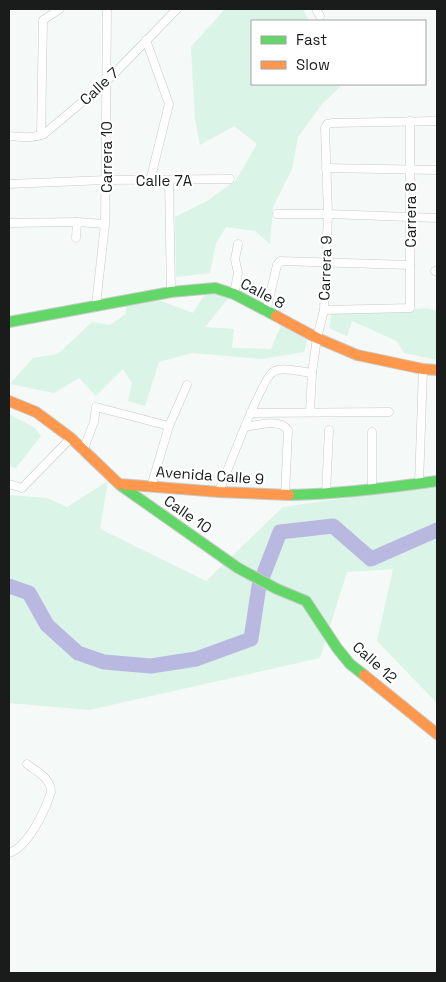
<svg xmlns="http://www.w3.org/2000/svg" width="446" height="982" font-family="'Space Grotesk',sans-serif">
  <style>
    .green { fill: #daf4e7 }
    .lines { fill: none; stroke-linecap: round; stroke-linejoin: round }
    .river { stroke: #b9b8e1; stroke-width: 15 }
    .street-casing { stroke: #c7cac8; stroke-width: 9 }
    .fast-casing { stroke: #c7cac8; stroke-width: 12 }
    .slow-casing { stroke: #c7cac8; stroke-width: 12 }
    .street { stroke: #fefefe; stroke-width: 8 }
    .fast { stroke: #63d668; stroke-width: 10 }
    .slow { stroke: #ff974d; stroke-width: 10 }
    .labels { text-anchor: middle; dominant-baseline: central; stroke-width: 4.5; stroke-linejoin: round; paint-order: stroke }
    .street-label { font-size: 15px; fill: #191c1b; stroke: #fff }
  </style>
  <rect width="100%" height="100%" fill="#f5f9f7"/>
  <g class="green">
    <polygon points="225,9 303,9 309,21 252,21 252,84 343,84 322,104 298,137 292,169 273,207 270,244 255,231 226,227 216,243 210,273 176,277 175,217 207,201 236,180 257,144 234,126 200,145 195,119 191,47"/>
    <polygon points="206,292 231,295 205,327 234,329 232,348 271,349 282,323 307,340 304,352 262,359 192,353 159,362 145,406 128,401 132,383 123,369 96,396 79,378 54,393 10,384 33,358 58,354 92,322 110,325 126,314 126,302 161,301 193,313"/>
    <polygon points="427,308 437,311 437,360 404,353 397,341 352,321 347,336 329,328 332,311 397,311"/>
    <polygon points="9,414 35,428 41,436 16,468 9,466"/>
    <polygon points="108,481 100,529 206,581 283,507 437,485 437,703 377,641 393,569 347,572 320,658 89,710 9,703 9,495 47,498 67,507"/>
  </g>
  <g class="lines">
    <polyline class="river" points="9,586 29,593 47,625 78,653 104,662 151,666 196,659 251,639 259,586 280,532 333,526 371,559 437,530"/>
    <g class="street-casing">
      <g id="street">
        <polyline points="316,9 320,16"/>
        <polyline points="146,40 169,104 150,181"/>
        <polyline points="41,135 43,20 60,9"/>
        <path d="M9 136C22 137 32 139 44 134L106 82 177 9"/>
        <polyline points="326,168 437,170"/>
        <polyline points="169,181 171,292"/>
        <polyline points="9,184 106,180 230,179"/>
        <polyline points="277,214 328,214 437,218"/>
        <polyline points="9,223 77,222 105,224"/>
        <polyline points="76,238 77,222"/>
        <polyline points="435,271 437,271"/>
        <polyline points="234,294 238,273 235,259 238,244"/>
        <polyline points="96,305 105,224 107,9"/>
        <polyline points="324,310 410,308 410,121"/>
        <polyline points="266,312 277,265 280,261 410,265"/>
        <polyline points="310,412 312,373 317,338 324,310 328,214 325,128 327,124 333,123 437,121"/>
        <polyline points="251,413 389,412"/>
        <path d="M245 427C258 425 280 418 288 430L285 495"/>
        <polyline points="372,432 372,490"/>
        <polyline points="83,451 94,422 96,407 169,426"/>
        <polyline points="9,484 22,488 71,438"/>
        <polyline points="419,484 423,369"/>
        <polyline points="151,487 169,426 187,385"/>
        <path d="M219 492C226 474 262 378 273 372 283 366 301 372 312 373"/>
        <polyline points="326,494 329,430"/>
        <path d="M9 853C28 847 45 811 51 792 51 778 37 772 27 764"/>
      </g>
    </g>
    <g class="fast-casing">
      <g id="fast">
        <polyline points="9,322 171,292 215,288 234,294 276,316"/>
        <polyline points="120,485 238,568 277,589 306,601 337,648 350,664 364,675"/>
        <path d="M289 495C339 494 388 488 437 481"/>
      </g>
    </g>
    <g class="slow-casing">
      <g id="slow">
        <polyline points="276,316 317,338 357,355 423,369 437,370"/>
        <polyline points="9,401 36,412 71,438 119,484 219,492 289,495"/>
        <polyline points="364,675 437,734"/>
      </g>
    </g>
    <use href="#street" class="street"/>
    <use href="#fast" class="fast"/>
    <use href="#slow" class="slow"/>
  </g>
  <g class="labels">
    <g class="street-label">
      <text transform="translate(99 86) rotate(-43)">Calle 7</text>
      <text transform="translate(106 157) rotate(-90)">Carrera 10</text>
      <text x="164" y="180">Calle 7A</text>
      <text transform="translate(410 215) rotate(-90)">Carrera 8</text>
      <text transform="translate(325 268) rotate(-88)">Carrera 9</text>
      <text transform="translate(263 293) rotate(28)">Calle 8</text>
      <text transform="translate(210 475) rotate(4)">Avenida Calle 9</text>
      <text transform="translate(188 514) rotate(35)">Calle 10</text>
      <text transform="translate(375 662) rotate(42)">Calle 12</text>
    </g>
  </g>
  <rect width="446" height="982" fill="none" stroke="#191c1b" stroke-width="20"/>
  <rect x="251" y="20" width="175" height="65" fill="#ffffff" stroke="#a3a4a4"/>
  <rect x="261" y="36" width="25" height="8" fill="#63d668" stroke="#a3a4a4"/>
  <text x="296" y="45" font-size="15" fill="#191c1b">Fast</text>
  <rect x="261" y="61" width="25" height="8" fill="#ff974d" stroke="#a3a4a4"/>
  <text x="296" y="70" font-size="15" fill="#191c1b">Slow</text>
</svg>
